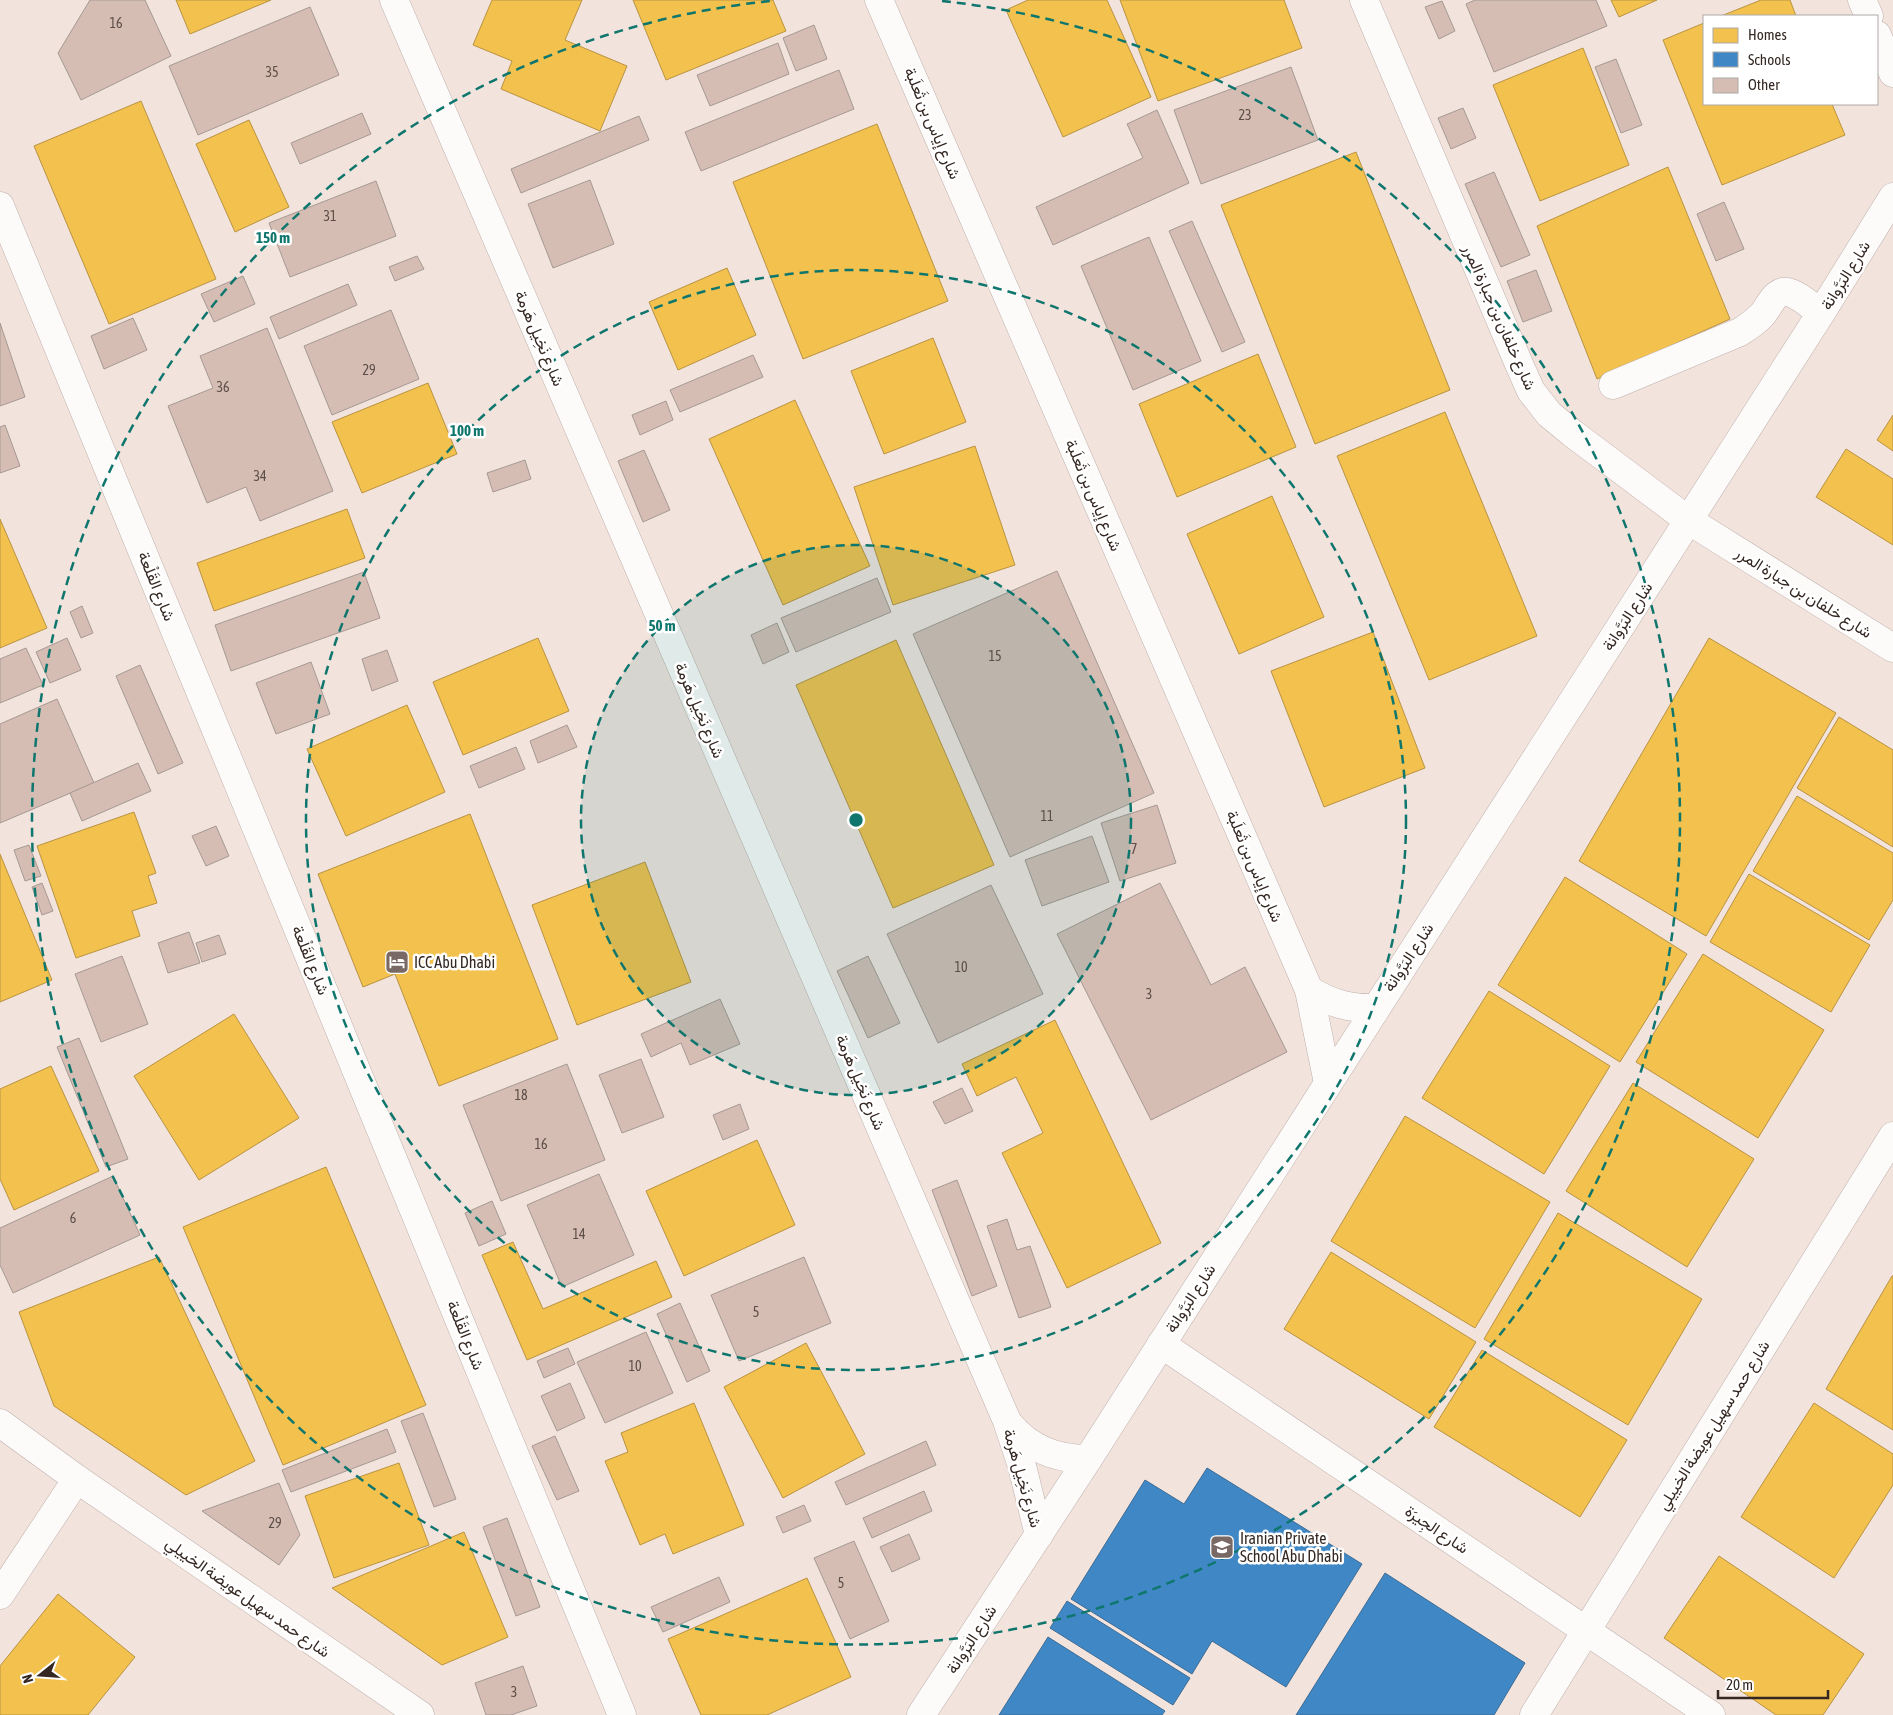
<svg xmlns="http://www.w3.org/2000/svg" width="1893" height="1715" font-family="'Asap Condensed',Vazirmatn,sans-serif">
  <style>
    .homes { fill: #f2c14e; stroke: #b99341 }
    .schools { fill: #3f88c5; stroke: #3c6b94 }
    .building { fill: #d5bdb4; stroke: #a59993 }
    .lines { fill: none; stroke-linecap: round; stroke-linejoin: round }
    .minor-casing { stroke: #beb1ac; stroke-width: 29 }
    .minor { stroke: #fdfbfa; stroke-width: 28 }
    .ring { fill: none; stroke: #0f766e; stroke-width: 2.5; stroke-dasharray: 9 6 }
    .labels { text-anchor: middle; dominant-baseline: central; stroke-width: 5; stroke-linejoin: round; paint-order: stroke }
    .number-label { font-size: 14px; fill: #5d4d47 }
    .street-label { font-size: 16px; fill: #352823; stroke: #fff }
    .poi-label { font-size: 16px; fill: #352823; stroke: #fff; text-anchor: start }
    .centre { fill: #0f766e; stroke: #fff; stroke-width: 2.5 }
    .ring-label { font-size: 15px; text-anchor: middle; font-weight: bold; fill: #0f766e; stroke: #fff; stroke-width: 5; stroke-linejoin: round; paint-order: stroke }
  </style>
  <rect width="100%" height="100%" fill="#f3e3dd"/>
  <g class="homes">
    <polygon points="176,0 271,0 190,34"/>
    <polygon points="492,0 582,0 565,40 627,66 600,131 501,89 512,61 473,45"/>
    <polygon points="633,0 773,0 786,31 666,80"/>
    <polygon points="1028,0 1107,0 1151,97 1063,137 1006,10"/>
    <polygon points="1120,0 1284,0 1302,48 1158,101"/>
    <polygon points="1611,0 1657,0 1619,17"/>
    <polygon points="1761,0 1790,0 1796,16 1721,16"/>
    <polygon points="1704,23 1704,104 1832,104 1845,135 1722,185 1663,40"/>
    <polygon points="1583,48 1629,165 1540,201 1493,85"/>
    <polygon points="141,101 216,279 109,324 34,146"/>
    <polygon points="249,120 289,207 235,232 196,144"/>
    <polygon points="877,124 948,301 803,359 733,182"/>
    <polygon points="1356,152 1450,390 1315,444 1221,205"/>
    <polygon points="1668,167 1730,319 1597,379 1537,226"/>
    <polygon points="727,268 756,335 678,370 649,302"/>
    <polygon points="933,338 966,422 884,454 851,371"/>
    <polygon points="1258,354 1296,447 1177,497 1139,404"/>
    <polygon points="428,383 457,454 362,493 332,422"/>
    <polygon points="795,400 870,566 783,605 709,439"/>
    <polygon points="1445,412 1537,636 1429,680 1337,456"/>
    <polygon points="1893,415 1893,451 1877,440"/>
    <polygon points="975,446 1015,565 893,605 854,487"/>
    <polygon points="1846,449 1893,479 1893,545 1816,497"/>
    <polygon points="1272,496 1324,617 1239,654 1187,534"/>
    <polygon points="347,509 365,558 214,611 197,563"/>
    <polygon points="0,519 47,628 0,648"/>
    <polygon points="1373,632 1425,768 1324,807 1271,671"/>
    <polygon points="538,638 569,711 463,755 433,682"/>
    <polygon points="1709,638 1836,713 1706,936 1579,861"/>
    <polygon points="896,640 994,865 893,908 796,685"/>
    <polygon points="407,705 445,792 346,836 307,749"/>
    <polygon points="1839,717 1893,750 1893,847 1797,788"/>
    <polygon points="1797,796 1893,853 1893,900 1869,940 1753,871"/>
    <polygon points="134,812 156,873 148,876 157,903 132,911 140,936 76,958 37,846"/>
    <polygon points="470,814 558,1039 439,1086 395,974 363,987 318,874"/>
    <polygon points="0,854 52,980 0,1002"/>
    <polygon points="645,862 691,982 577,1025 532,905"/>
    <polygon points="1749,874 1870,945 1831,1012 1710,942"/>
    <polygon points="1565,877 1687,954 1620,1062 1498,985"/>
    <polygon points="1703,954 1824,1030 1758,1138 1636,1062"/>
    <polygon points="1489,991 1610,1066 1544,1174 1422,1098"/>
    <polygon points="234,1014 299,1118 199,1180 134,1076"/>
    <polygon points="1055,1020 1161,1243 1067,1288 1002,1153 1043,1133 1016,1077 977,1096 962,1064"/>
    <polygon points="51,1066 99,1171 14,1210 0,1179 0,1089"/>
    <polygon points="1633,1083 1754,1159 1687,1267 1566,1191"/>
    <polygon points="1405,1116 1550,1202 1475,1328 1331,1241"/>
    <polygon points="757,1140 795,1225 684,1276 646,1191"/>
    <polygon points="326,1167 426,1405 283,1465 183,1227"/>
    <polygon points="1558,1213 1702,1299 1628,1425 1484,1339"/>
    <polygon points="513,1242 543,1309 656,1261 672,1297 527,1360 482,1255"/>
    <polygon points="1331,1252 1476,1342 1429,1419 1284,1329"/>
    <polygon points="159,1257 255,1461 186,1495 54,1406 19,1312"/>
    <polygon points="1892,1276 1893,1276 1893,1430 1826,1389"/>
    <polygon points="806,1343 865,1454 783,1498 724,1387"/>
    <polygon points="1482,1350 1627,1440 1580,1517 1434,1427"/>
    <polygon points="694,1403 744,1525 673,1554 665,1534 640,1545 605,1461 628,1452 621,1433"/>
    <polygon points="1814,1403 1893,1454 1893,1485 1834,1578 1741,1517"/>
    <polygon points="399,1463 429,1545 334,1578 305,1496"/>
    <polygon points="464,1532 508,1637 442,1665 332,1588"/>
    <polygon points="1719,1556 1864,1654 1823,1715 1776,1715 1664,1638"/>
    <polygon points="807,1578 851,1677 767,1715 701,1715 668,1639"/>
    <polygon points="58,1594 135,1657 88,1715 0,1715 0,1666"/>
  </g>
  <g class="schools">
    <polygon points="1207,1468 1362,1564 1286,1687 1212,1641 1192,1674 1071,1599 1145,1480 1184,1504"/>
    <polygon points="1385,1573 1525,1663 1494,1715 1296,1715"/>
    <polygon points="1067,1601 1190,1678 1173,1705 1050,1628"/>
    <polygon points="1048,1637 1165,1711 1162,1715 999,1715"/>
  </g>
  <g class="building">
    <polygon points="90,0 145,0 171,56 81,100 58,53"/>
    <polygon points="1475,0 1596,0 1607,26 1494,72 1466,4"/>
    <polygon points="1442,1 1455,31 1439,39 1425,7"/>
    <polygon points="310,7 339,75 198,135 169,66"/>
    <polygon points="814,25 827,59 796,71 783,38"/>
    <polygon points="778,43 789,74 710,106 697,75"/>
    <polygon points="1616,59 1642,125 1621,133 1595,67"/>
    <polygon points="1291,67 1318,140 1201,184 1174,110"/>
    <polygon points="839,70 854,109 701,171 685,132"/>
    <polygon points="1463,108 1476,138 1451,149 1438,118"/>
    <polygon points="1157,110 1189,183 1053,245 1036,207 1143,158 1127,124"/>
    <polygon points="362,113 371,134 300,164 291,143"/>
    <polygon points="639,116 649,140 521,193 511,169"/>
    <polygon points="1494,172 1530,255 1501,267 1465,184"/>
    <polygon points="590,180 614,244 553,268 528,204"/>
    <polygon points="376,181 396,236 290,277 269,223"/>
    <polygon points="1724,202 1744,249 1716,261 1697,214"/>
    <polygon points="1192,221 1245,342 1222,352 1169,231"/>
    <polygon points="1149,237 1201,361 1133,390 1081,266"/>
    <polygon points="417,256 424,269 395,281 389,267"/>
    <polygon points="1536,270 1552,311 1523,322 1507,281"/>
    <polygon points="243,276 255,304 214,322 201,294"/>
    <polygon points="348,284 357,305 279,339 270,317"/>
    <polygon points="391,310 419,379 332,415 304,346"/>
    <polygon points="133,318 147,350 104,369 91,336"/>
    <polygon points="0,323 25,397 0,406"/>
    <polygon points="267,328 333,491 260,521 246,487 207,503 168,406 213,388 200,356"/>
    <polygon points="753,355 763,377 680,412 670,390"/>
    <polygon points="666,401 673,420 640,435 632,415"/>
    <polygon points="5,425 20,466 0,473 0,427"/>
    <polygon points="644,450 670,510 643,522 618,461"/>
    <polygon points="525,460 531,479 493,492 487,473"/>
    <polygon points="1057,571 1154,793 1010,857 913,634"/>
    <polygon points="364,572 380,618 231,671 215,625"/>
    <polygon points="877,578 891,612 796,652 781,618"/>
    <polygon points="82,606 93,633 81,638 70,612"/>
    <polygon points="777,623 789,652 763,664 751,635"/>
    <polygon points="67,638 81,670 50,683 36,652"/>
    <polygon points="26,648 43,685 0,703 0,659"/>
    <polygon points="387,650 398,681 372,691 362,659"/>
    <polygon points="311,662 330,714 276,734 256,683"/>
    <polygon points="140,665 183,763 158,774 116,676"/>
    <polygon points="57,699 94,783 0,823 0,724"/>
    <polygon points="567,725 577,747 538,763 530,741"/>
    <polygon points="516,747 525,769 479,788 470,766"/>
    <polygon points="138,763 151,791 82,821 70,793"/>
    <polygon points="1157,805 1176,863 1120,881 1101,823"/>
    <polygon points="216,826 229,856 206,866 192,836"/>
    <polygon points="1092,836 1109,882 1042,906 1025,860"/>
    <polygon points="29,845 41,876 25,881 14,850"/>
    <polygon points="42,883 53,911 42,915 32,887"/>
    <polygon points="1160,883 1211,985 1245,967 1287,1052 1151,1120 1057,934"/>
    <polygon points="991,885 1043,994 938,1043 887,934"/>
    <polygon points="189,932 200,963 168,973 158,943"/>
    <polygon points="219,935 226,954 202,962 196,943"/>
    <polygon points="122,956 148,1024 101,1042 75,974"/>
    <polygon points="868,956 900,1023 868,1038 837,971"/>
    <polygon points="720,999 740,1044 690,1065 681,1043 651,1057 641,1034"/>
    <polygon points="79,1038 128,1159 106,1167 57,1047"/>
    <polygon points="641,1059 664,1117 622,1133 599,1075"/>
    <polygon points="567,1064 605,1160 501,1201 463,1105"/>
    <polygon points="962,1088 973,1111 945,1124 933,1102"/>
    <polygon points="740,1104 749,1129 723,1140 713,1115"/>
    <polygon points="599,1174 634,1255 562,1287 527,1205"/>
    <polygon points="113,1176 140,1235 13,1293 0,1265 0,1228"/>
    <polygon points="957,1180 997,1286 972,1296 932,1190"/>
    <polygon points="492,1201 506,1234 479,1246 465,1213"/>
    <polygon points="1007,1219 1017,1250 1030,1246 1051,1307 1019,1318 987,1226"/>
    <polygon points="804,1257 831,1323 739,1361 711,1295"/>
    <polygon points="680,1303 710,1371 687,1382 657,1314"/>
    <polygon points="646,1332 673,1393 605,1423 577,1362"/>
    <polygon points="568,1348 575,1364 544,1378 537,1361"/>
    <polygon points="570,1383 585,1418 557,1431 541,1396"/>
    <polygon points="423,1413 456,1499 434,1507 401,1421"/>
    <polygon points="387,1429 396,1452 291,1492 282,1470"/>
    <polygon points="555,1436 579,1491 557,1500 532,1446"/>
    <polygon points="926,1441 936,1465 846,1505 835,1482"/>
    <polygon points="279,1483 300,1535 279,1565 202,1511"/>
    <polygon points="924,1491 932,1511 872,1538 863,1518"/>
    <polygon points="804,1505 811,1521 783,1533 776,1517"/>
    <polygon points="507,1518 540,1607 516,1616 483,1527"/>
    <polygon points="909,1534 920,1559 892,1572 880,1547"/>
    <polygon points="854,1541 889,1621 850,1639 814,1558"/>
    <polygon points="719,1577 730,1602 663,1632 651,1607"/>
    <polygon points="523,1666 537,1706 511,1715 486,1715 475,1683"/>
  </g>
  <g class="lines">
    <g class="minor-casing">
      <g id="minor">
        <polyline points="394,0 1007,1421 1022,1466 1039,1535"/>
        <polyline points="879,0 1309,990 1328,1083"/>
        <polyline points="1364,0 1519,364 1531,391 1549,414 1572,433 1688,520 1893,648"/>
        <polyline points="1862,0 1869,16"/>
        <polyline points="1877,35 1893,73"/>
        <polyline points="0,206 622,1715"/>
        <path d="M1613 385 1740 332C1748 327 1755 322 1762 315 1770 306 1775 287 1791 293 1802 297 1812 307 1821 313"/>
        <path d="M1309 990C1330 1003 1350 1009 1376 1008"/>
        <polyline points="1161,1344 1711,1715"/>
        <polyline points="0,1423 77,1479 420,1715"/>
        <path d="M1009 1424C1030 1449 1056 1459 1088 1459"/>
        <polyline points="0,1595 77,1479"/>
        <polyline points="921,1715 1088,1459 1821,313 1893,197"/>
        <polyline points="1534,1715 1893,1136"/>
      </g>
    </g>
    <use href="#minor" class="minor"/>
  </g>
  <circle cx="856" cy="820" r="275" fill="#0f766e" fill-opacity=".12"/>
  <g class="ring">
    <circle cx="856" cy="820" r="275"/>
    <circle cx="856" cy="820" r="550"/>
    <path d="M942 1A824 824 0 1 1 770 1"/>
  </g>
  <defs>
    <g id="hotel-square" transform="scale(1.25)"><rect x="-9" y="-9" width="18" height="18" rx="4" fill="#786964" stroke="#fff"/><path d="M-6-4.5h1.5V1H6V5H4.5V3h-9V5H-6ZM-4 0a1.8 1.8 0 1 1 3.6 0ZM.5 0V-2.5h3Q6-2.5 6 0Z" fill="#fff"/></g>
    <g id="school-square" transform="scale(1.25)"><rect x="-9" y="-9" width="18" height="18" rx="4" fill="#786964" stroke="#fff"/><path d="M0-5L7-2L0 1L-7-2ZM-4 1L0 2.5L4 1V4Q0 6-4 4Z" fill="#fff"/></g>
  </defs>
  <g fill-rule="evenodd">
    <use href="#hotel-square" x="397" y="962"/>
    <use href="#school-square" x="1222" y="1547"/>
  </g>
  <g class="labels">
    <g class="number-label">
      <text x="116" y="23">16</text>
      <text x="272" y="72">35</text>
      <text x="1245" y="115">23</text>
      <text x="330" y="216">31</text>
      <text x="369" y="370">29</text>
      <text x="223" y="387">36</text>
      <text x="260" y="476">34</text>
      <text x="995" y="656">15</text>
      <text x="1047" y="816">11</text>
      <text x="1134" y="849">7</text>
      <text x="961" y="967">10</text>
      <text x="1149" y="994">3</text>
      <text x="521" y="1095">18</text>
      <text x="541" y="1144">16</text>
      <text x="73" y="1218">6</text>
      <text x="579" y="1234">14</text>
      <text x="756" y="1312">5</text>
      <text x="635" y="1366">10</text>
      <text x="275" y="1523">29</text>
      <text x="841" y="1583">5</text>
      <text x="514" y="1692">3</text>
    </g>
    <g class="street-label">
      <text transform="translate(933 123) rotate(67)">شارع إياس بن ثَعلَبة</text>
      <text transform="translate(1845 275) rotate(-58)">شارع البَرَّوانة</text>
      <text transform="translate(1500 317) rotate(66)">شارع خلفان بن جبارة المرر</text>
      <text transform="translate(540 338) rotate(67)">شارع نَخِيل هَرمة</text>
      <text transform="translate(1094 495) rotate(67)">شارع إياس بن ثَعلَبة</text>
      <text transform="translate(157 586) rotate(68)">شارع القَلْعة</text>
      <text transform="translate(1804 592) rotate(32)">شارع خلفان بن جبارة المرر</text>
      <text transform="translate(1627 616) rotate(-57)">شارع البَرَّوانة</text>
      <text transform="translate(700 710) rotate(67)">شارع نَخِيل هَرمة</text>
      <text transform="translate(1255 866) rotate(67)">شارع إياس بن ثَعلَبة</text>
      <text transform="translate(1408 957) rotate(-57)">شارع البَرَّوانة</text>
      <text transform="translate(311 960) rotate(68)">شارع القَلْعة</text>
      <text transform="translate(861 1082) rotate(67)">شارع نَخِيل هَرمة</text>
      <text transform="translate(1190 1298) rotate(-57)">شارع البَرَّوانة</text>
      <text transform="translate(466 1335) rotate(68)">شارع القَلْعة</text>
      <text transform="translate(1713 1425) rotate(-58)">شارع حمد سهيل عويضة الخييلي</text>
      <text transform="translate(1023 1478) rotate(74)">شارع نَخِيل هَرمة</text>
      <text transform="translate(1437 1529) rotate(34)">شارع الجِيرَة</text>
      <text transform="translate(248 1597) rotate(35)">شارع حمد سهيل عويضة الخييلي</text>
      <text transform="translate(971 1639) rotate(-57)">شارع البَرَّوانة</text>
    </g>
    <g class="poi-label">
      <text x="414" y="962">ICC Abu Dhabi</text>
      <text x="1240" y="1538">Iranian Private<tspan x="1240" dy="18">School Abu Dhabi</tspan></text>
    </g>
  </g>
  <circle cx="856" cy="820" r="8" class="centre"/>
  <g class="ring-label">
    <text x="273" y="243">150 m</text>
    <text x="467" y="436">100 m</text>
    <text x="662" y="631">50 m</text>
  </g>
  <rect x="1703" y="15" width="175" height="90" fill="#ffffff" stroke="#aea9a7"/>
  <rect x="1713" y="28" width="25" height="15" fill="#f2c14e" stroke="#aea9a7"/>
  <text x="1748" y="40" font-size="15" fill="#352823">Homes</text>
  <rect x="1713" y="52" width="25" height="15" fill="#3f88c5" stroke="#aea9a7"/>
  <text x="1748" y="65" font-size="15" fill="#352823">Schools</text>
  <rect x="1713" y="78" width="25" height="15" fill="#d5bdb4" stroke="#aea9a7"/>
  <text x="1748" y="90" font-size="15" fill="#352823">Other</text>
  <g transform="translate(40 1675) rotate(253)" stroke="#ffffff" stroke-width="4" paint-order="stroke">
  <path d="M0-4L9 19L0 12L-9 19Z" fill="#352823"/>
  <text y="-8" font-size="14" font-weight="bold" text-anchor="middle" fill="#352823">N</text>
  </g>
  <path d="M1718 1690v8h110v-8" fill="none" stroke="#352823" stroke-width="2.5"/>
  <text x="1726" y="1690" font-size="15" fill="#352823" stroke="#ffffff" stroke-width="4" paint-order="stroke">20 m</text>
</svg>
